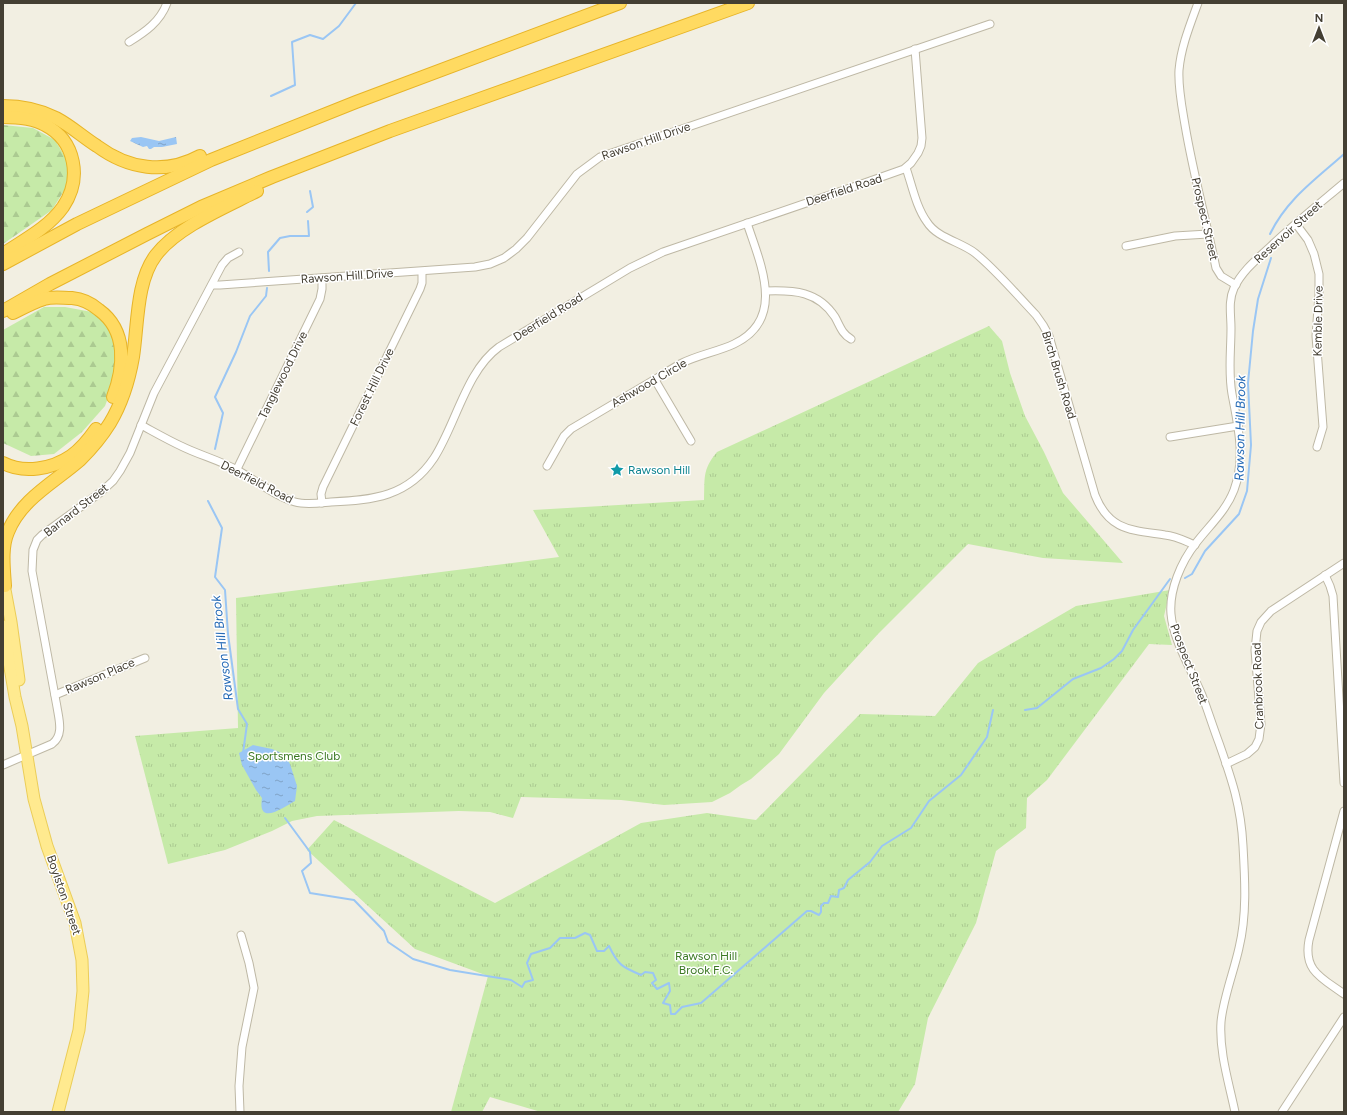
<svg xmlns="http://www.w3.org/2000/svg" width="1347" height="1115" font-family="Figtree,sans-serif">
  <style>
    .grass { fill: url(#grass-tufts) }
    .forest { fill: url(#forest-firs) }
    .water { fill: url(#water-ripples) }
    .lines { fill: none; stroke-linecap: round; stroke-linejoin: round }
    .stream { stroke: #9ac6f4; stroke-width: 2 }
    .street-casing { stroke: #beb8a5; stroke-width: 9 }
    .primary-casing { stroke: #ebcd58; stroke-width: 13 }
    .highway-casing { stroke: #e7b428; stroke-width: 14 }
    .street { stroke: #fff; stroke-width: 7 }
    .primary { stroke: #ffea8f; stroke-width: 11 }
    .highway { stroke: #ffda61; stroke-width: 12 }
    .labels { text-anchor: middle; dominant-baseline: central; stroke-width: 3; stroke-linejoin: round; paint-order: stroke }
    .street-label { font-size: 12px; fill: #443f33; stroke: #fff }
    .culture-label { font-size: 12px; fill: #0d838f; stroke: #fff; text-anchor: start }
    .park-label { font-size: 12px; fill: #3b7923; stroke: #fff }
    .water-label { font-size: 13px; font-style: italic; fill: #266bb6; stroke: #fff }
  </style>
  <defs>
    <pattern id="grass-tufts" width="24" height="20" patternUnits="userSpaceOnUse"><rect width="24" height="20" fill="#c6eaa8"/><path d="M3 7l-1-3M5 7V3M7 7l1-3M15 17l-1-3M17 17v-4M19 17l1-3" fill="none" stroke="#abca91"/></pattern>
    <pattern id="forest-firs" width="22" height="20" patternUnits="userSpaceOnUse"><rect width="22" height="20" fill="#c6eaa8"/><path d="M5 1l3.5 6h-7zM16 11l3.5 6h-7z" fill="#abca91"/></pattern>
    <pattern id="water-ripples" width="26" height="14" patternUnits="userSpaceOnUse"><rect width="26" height="14" fill="#9ac6f4"/><path d="M2 4q2-2 4 0t4 0M15 11q2-2 4 0t4 0" fill="none" stroke="#7fa2c6"/></pattern>
  </defs>
  <rect width="100%" height="100%" fill="#f2efe2"/>
  <g class="grass">
    <path d="M989 326 1002 341 1010 373 1025 416 1044 452 1063 493 1123 563 1043 558 968 544 878 634 824 693 779 754 751 779 741 785 730 793 712 802 664 805 621 800 521 797 513 818 490 812 459 811 317 816 292 821 272 831 225 850 168 864 135 736 238 728 236 598 559 557 533 510 704 500C705 478 702 470 717 452Z"/>
    <polygon points="1170,590 1164,616 1172,645 1149,644 1047,780 1027,798 1026,828 996,851 976,923 928,1018 915,1084 898,1112 541,1112 490,1097 482,1112 451,1112 488,976 415,949 307,850 334,820 495,903 641,823 707,813 756,820 860,714 935,716 978,663 1076,606"/>
  </g>
  <g class="forest">
    <polygon points="3,125 33,128 55,140 67,160 67,186 52,210 3,244"/>
    <polygon points="44,307 65,307 92,312 109,326 118,353 114,382 105,406 82,432 54,454 31,456 3,443 3,330"/>
  </g>
  <g class="water">
    <polygon points="141,137 159,141 176,137 177,144 162,147 154,147 151,149 149,149 147,146 143,147 130,141 132,138"/>
    <path d="M253 745 272 749 284 754 290 764 297 786 295 801C284 807 257 827 262 798L256 790 242 765 239 753Z"/>
  </g>
  <g class="lines">
    <g class="stream">
      <polyline points="271,96 295,85 292,42 310,35 323,39 339,26 356,3"/>
      <polyline points="307,212 313,207 310,191"/>
      <path d="M1270 234C1287 199 1315 180 1344 154"/>
      <polyline points="269,271 268,252 280,238 290,236 309,236 308,221"/>
      <polyline points="215,449 223,413 215,397 236,352 250,316 266,296 267,288"/>
      <polyline points="208,501 222,528 215,577 225,590 228,634 238,709 247,724 243,753"/>
      <polyline points="1185,578 1192,574 1205,551 1239,514 1247,491 1251,445 1248,383 1253,331 1258,299 1271,258"/>
      <polyline points="1025,710 1037,708 1073,679 1101,668 1114,659 1122,651 1133,630 1170,579"/>
      <path d="M285 818 310 852 311 863 302 871 310 893 354 900 384 931 388 942 413 959 450 970 511 980 522 987 525 982 533 980 527 963 531 954 550 948 560 938H575L585 933 590 935 597 951H604L609 946C618 965 622 967 641 975L645 972 653 973 656 980 652 983 657 989 669 983 670 991 663 1003 670 1005 671 1014H675L682 1007 701 1003 807 911H811L819 915 821 912V906L824 903H828L831 896 838 897 839 890 844 888 848 880 870 862 882 846 911 828 929 801 961 775 987 737 993 710"/>
    </g>
    <g class="street-casing">
      <g id="street">
        <path d="M1198 3C1190 25 1181 47 1179 70 1178 88 1182 107 1185 125 1193 173 1206 220 1216 268L1221 276 1236 285"/>
        <path d="M129 42C145 32 160 22 167 3"/>
        <path d="M906 168C912 185 916 207 927 222 937 238 961 242 975 253 996 270 1017 295 1036 315L1043 325 1049 336 1095 495C1109 531 1132 530 1165 535 1176 536 1185 541 1195 545"/>
        <polyline points="1296,224 1308,240 1314,254 1319,274 1319,294 1316,336 1323,427 1317,447"/>
        <polyline points="1126,246 1175,236 1208,234"/>
        <polyline points="212,285 220,285 475,267 490,264 504,258 516,249 527,238 577,174 600,157 990,24"/>
        <path d="M766 291C794 290 818 291 835 317 840 326 842 334 851 339"/>
        <polyline points="655,380 691,441"/>
        <path d="M141 425C154 432 168 440 181 446 199 455 219 460 237 470 256 480 274 496 295 502 306 505 319 503 331 502 373 500 408 497 434 458 456 424 466 371 499 347L630 268 663 252 853 187 904 169 911 163 918 153 921 146 922 138 915 49"/>
        <polyline points="1170,437 1238,426"/>
        <path d="M547 466 564 436 571 429C598 413 625 397 652 381 661 376 671 369 680 364 697 355 717 352 734 344 787 319 760 263 747 223"/>
        <polyline points="237,469 320,299 322,289 322,278"/>
        <polyline points="322,503 321,494 323,487 420,289 422,283 422,272"/>
        <polyline points="1325,575 1330,586 1333,596 1344,783"/>
        <polyline points="55,695 145,658"/>
        <polyline points="1226,764 1247,754 1255,747 1259,739 1261,724 1255,650 1257,631 1261,622 1271,611 1344,563"/>
        <path d="M3 765 52 744C64 735 59 720 57 707L32 571 33 550 37 540 42 535 101 492 113 481 120 471 130 453 154 393 222 265 228 258 239 252"/>
        <path d="M1344 811 1309 940C1303 971 1322 978 1344 994"/>
        <polyline points="240,1112 239,1086 242,1047 254,988 249,963 241,935"/>
        <path d="M1235 1112C1229 1083 1219 1052 1221 1022 1223 999 1234 971 1239 948 1247 915 1245 880 1243 846 1241 806 1232 780 1219 743 1213 727 1208 711 1202 695 1192 671 1173 640 1171 614 1169 590 1181 562 1196 543 1209 526 1226 511 1234 490 1246 458 1238 426 1232 394 1228 372 1231 351 1231 328 1231 315 1228 301 1234 288 1242 271 1257 259 1271 246 1294 224 1319 204 1344 183"/>
        <polyline points="1282,1112 1344,1017"/>
      </g>
    </g>
    <g class="primary-casing">
      <g id="primary">
        <polyline points="3,579 11,622 19,680"/>
        <polyline points="3,626 15,697 22,726 34,799 47,846 75,923 82,960 83,991 79,1030 58,1112"/>
      </g>
    </g>
    <g class="highway-casing">
      <g id="highway">
        <path d="M3 106C21 106 40 110 56 118 71 126 83 137 97 146 128 169 165 175 200 156"/>
        <path d="M3 117C17 117 33 118 45 125 76 141 82 179 63 207 48 228 24 240 3 254"/>
        <polyline points="3,264 77,224 211,160 356,102 620,3"/>
        <polyline points="3,311 50,284 147,234 201,207 272,177 390,131 748,3"/>
        <path d="M13 313C23 308 34 302 44 299 52 296 63 298 72 298 83 299 91 303 99 310 128 331 124 368 113 397"/>
        <path d="M3 463C24 474 52 469 71 456 81 449 89 439 96 429"/>
        <path d="M5 586C4 569 1 548 8 532 21 499 55 482 80 460 91 449 102 436 110 423 122 403 129 380 133 357 138 325 136 281 156 255 177 227 226 207 257 191"/>
      </g>
    </g>
    <use href="#street" class="street"/>
    <use href="#primary" class="primary"/>
    <use href="#highway" class="highway"/>
  </g>
  <defs>
    <g id="sight-bare" transform="scale(1.08)"><path d="M0-6L1.8-2.2L6-1.7L2.9 1.2L3.7 5.4L0 3.3L-3.7 5.4L-2.9 1.2L-6-1.7L-1.8-2.2Z" fill="#0f9aa8" stroke="#fff" stroke-width="2.5" paint-order="stroke"/></g>
  </defs>
  <g fill-rule="evenodd">
    <use href="#sight-bare" x="617" y="470"/>
  </g>
  <g class="labels">
    <g class="street-label">
      <text transform="translate(646 141) rotate(-19)">Rawson Hill Drive</text>
      <text transform="translate(844 190) rotate(-18)">Deerfield Road</text>
      <text transform="translate(1205 219) rotate(77)">Prospect Street</text>
      <text transform="translate(1288 232) rotate(-42)">Reservoir Street</text>
      <text transform="translate(347 276) rotate(-4)">Rawson Hill Drive</text>
      <text transform="translate(548 317) rotate(-32)">Deerfield Road</text>
      <text transform="translate(1318 321) rotate(-89)">Kemble Drive</text>
      <text transform="translate(283 375) rotate(-64)">Tanglewood Drive</text>
      <text transform="translate(1059 375) rotate(73)">Birch Brush Road</text>
      <text transform="translate(649 383) rotate(-30)">Ashwood Circle</text>
      <text transform="translate(372 387) rotate(-64)">Forest Hill Drive</text>
      <text transform="translate(257 482) rotate(27)">Deerfield Road</text>
      <text transform="translate(76 510) rotate(-38)">Barnard Street</text>
      <text transform="translate(1189 664) rotate(69)">Prospect Street</text>
      <text transform="translate(100 676) rotate(-23)">Rawson Place</text>
      <text transform="translate(1258 686) rotate(-92)">Cranbrook Road</text>
      <text transform="translate(64 895) rotate(71)">Boylston Street</text>
    </g>
    <g class="culture-label">
      <text x="628" y="470">Rawson Hill</text>
    </g>
    <g class="park-label">
      <text x="294" y="756">Sportsmens Club</text>
      <text x="706" y="956">Rawson Hill<tspan x="706" dy="14">Brook F.C.</tspan></text>
    </g>
    <g class="water-label">
      <text transform="translate(1240 428) rotate(-89)">Rawson Hill Brook</text>
      <text transform="translate(222 648) rotate(-97)">Rawson Hill Brook</text>
    </g>
  </g>
  <rect width="1347" height="1115" fill="none" stroke="#443f33" stroke-width="8"/>
  <g transform="translate(1319 28)" stroke="#ffffff" stroke-width="3" paint-order="stroke">
  <path d="M0-3L7 15L0 10L-7 15Z" fill="#443f33"/>
  <text y="-6" font-size="11" font-weight="bold" text-anchor="middle" fill="#443f33">N</text>
  </g>
</svg>
